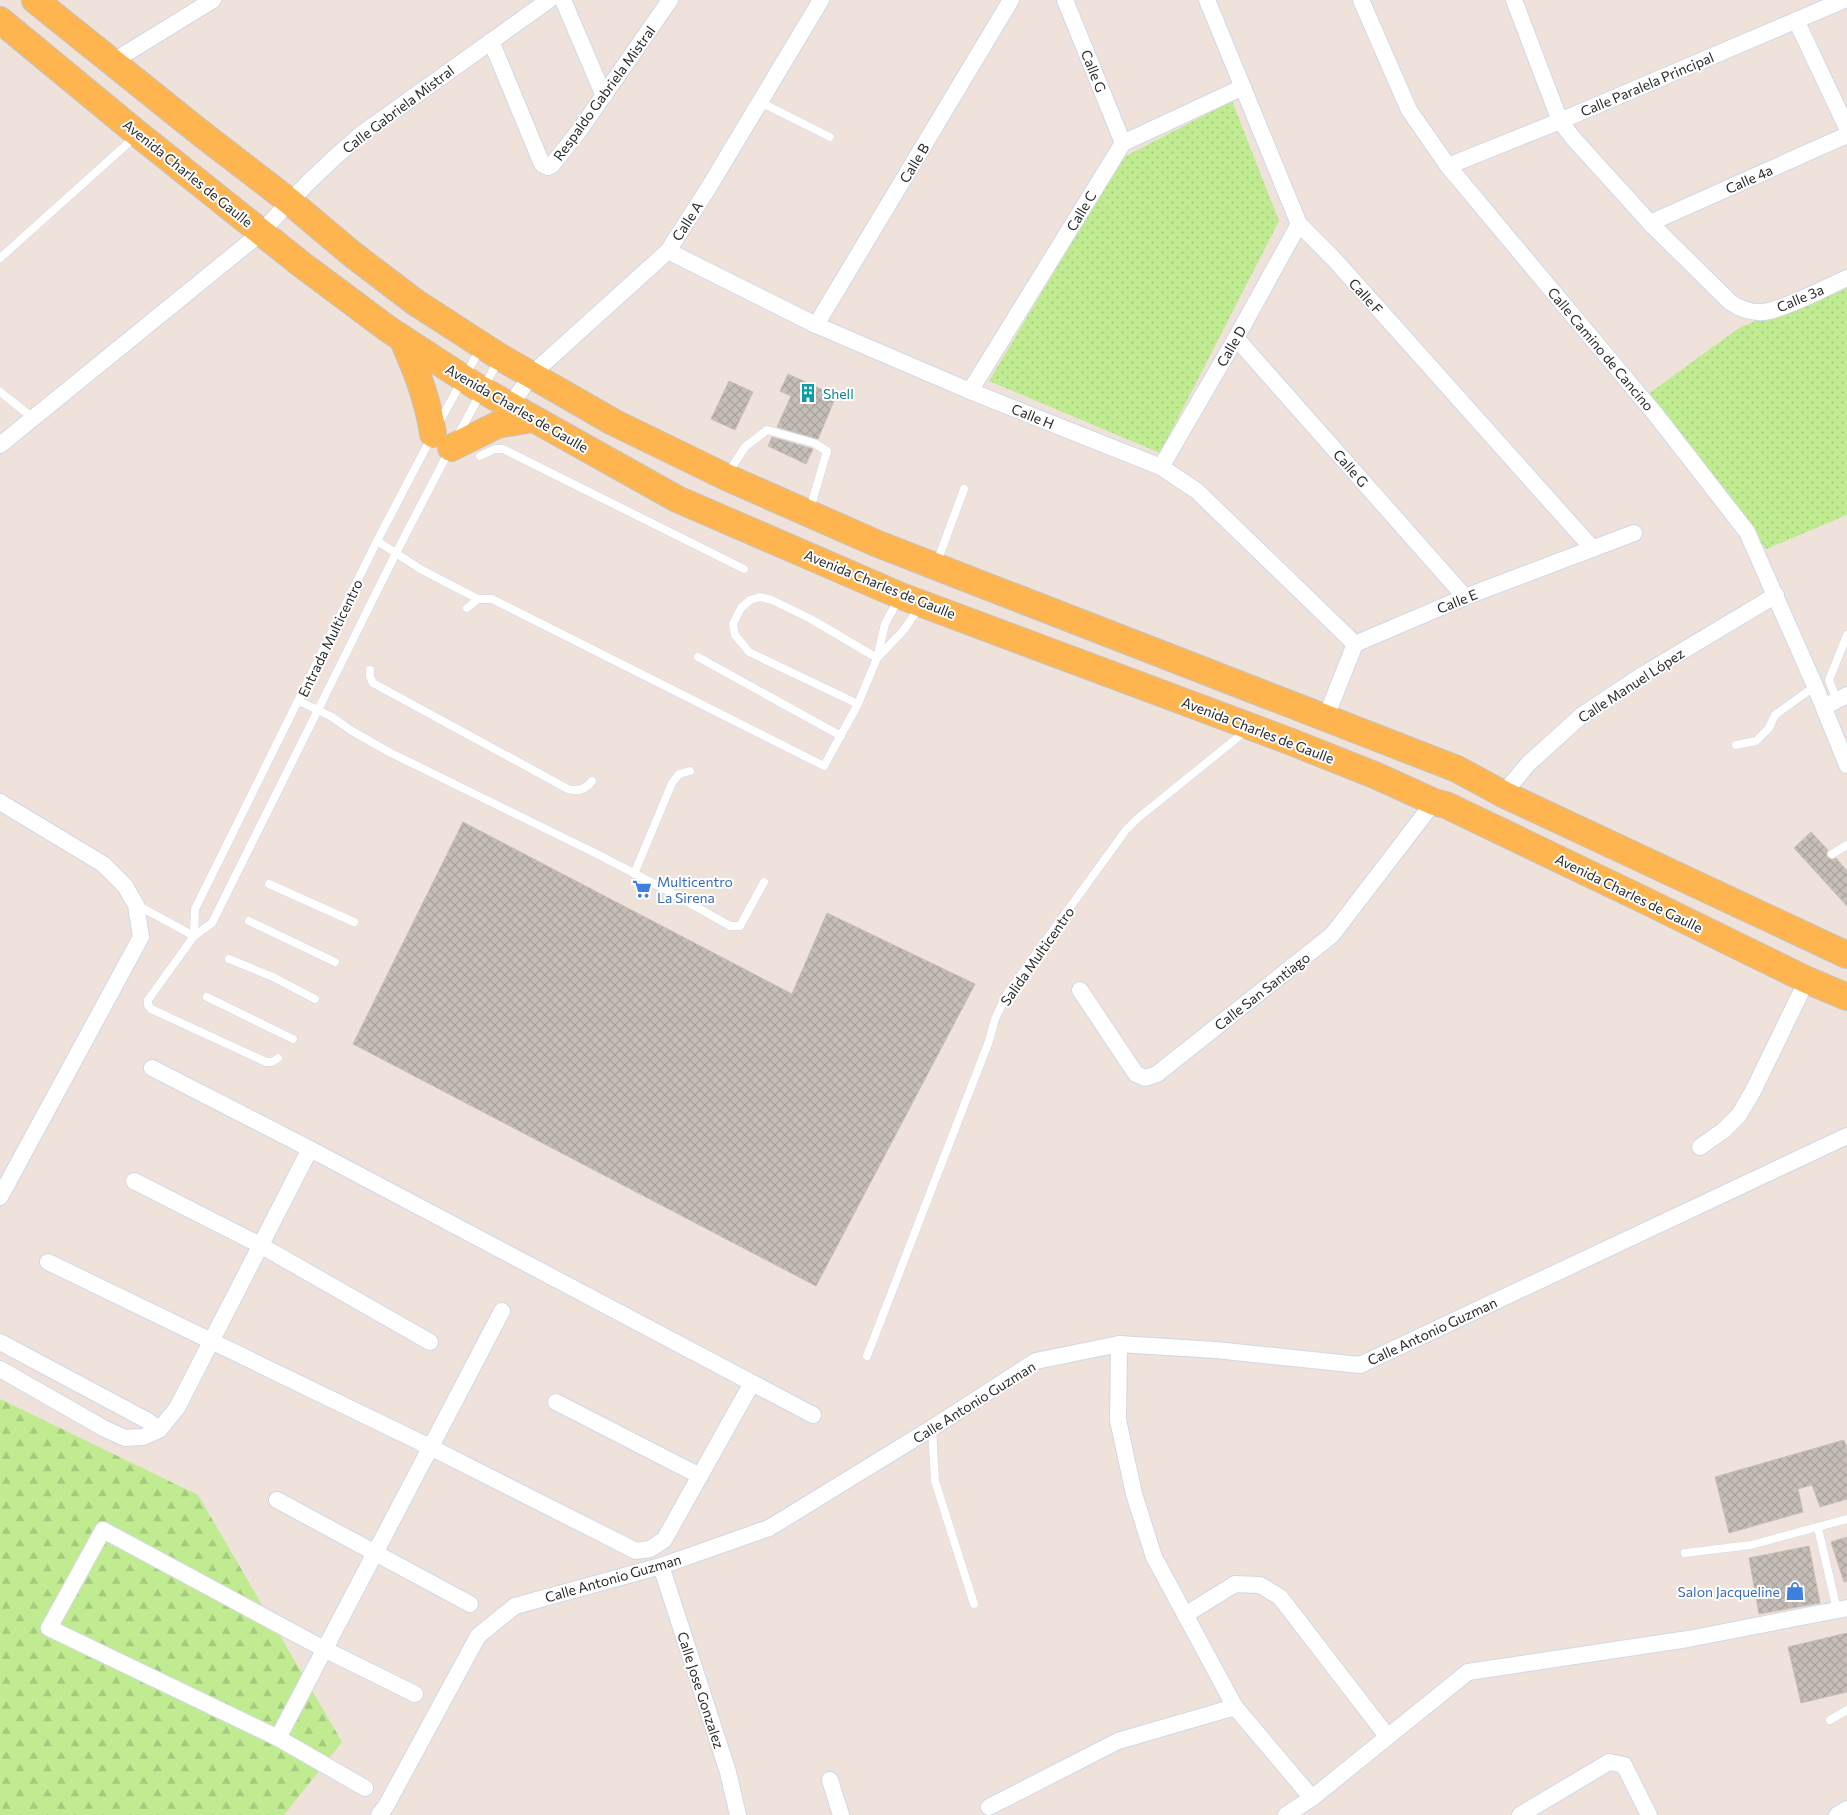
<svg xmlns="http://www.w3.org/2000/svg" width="1847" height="1815" font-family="Commissioner,sans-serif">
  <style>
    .forest { fill: url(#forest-firs) }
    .park { fill: url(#park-dots) }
    .building { fill: url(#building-cross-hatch); stroke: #cabeb4 }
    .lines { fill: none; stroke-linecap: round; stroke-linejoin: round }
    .lane-casing { stroke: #d0d8e5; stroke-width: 9 }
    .street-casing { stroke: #d0d8e5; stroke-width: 18 }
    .primary-casing { stroke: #c3c3c3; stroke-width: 28 }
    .lane { stroke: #fff; stroke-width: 8 }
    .street { stroke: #fff; stroke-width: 16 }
    .primary { stroke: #ffb54f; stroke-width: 26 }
    .labels { text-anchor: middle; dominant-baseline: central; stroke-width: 4; stroke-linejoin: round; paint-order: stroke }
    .street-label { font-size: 14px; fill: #2a2a2a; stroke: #fff }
    .culture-label { font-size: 14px; fill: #0d838f; stroke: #fff; text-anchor: start }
    .shop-label { font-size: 14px; fill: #366cbe; stroke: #fff; text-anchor: start }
  </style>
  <defs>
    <pattern id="forest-firs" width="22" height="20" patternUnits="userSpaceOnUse" patternTransform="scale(1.25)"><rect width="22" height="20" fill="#c0eb91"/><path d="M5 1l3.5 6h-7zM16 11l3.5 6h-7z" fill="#a5ca7d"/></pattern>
    <pattern id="park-dots" width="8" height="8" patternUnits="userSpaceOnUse" patternTransform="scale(1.25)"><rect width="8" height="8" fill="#c0eb91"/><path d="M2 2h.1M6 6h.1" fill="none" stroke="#a5ca7d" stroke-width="1.8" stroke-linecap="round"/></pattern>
    <pattern id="building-cross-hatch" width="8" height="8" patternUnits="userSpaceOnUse" patternTransform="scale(1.25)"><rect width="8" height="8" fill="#c5beb6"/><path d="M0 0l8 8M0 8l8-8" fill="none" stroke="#a9a39d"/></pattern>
  </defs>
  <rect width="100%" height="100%" fill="#eee2db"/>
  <polygon class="forest" points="0,1399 198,1495 342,1742 284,1815 0,1815"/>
  <g class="park">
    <polygon points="1232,101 1279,221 1160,453 989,381 1122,158"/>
    <polygon points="1847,282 1847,515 1766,549 1647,395 1739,328"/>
  </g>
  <g class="building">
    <polygon points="788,374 836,396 818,439 777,427 791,396 780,391"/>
    <polygon points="729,381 753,392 735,430 711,419"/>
    <polygon points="772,437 813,449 806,464 768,446"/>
    <polygon points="463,822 792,994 827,913 975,984 816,1286 353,1044"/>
    <polygon points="1811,832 1828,850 1826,854 1827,857 1832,860 1836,858 1847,871 1847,906 1794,848"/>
    <polygon points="1844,1440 1847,1448 1847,1499 1820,1507 1812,1485 1798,1489 1803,1512 1729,1533 1715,1477"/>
    <polygon points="1847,1537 1847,1581 1844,1582 1831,1542"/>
    <polygon points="1809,1546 1820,1603 1759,1614 1749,1558"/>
    <polygon points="1847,1633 1847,1692 1801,1703 1788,1647"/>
  </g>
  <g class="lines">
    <g class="lane-casing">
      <g id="lane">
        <polyline points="760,102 830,137"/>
        <polyline points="0,258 135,137"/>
        <polyline points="0,392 33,418"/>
        <polyline points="438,424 480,349"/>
        <polyline points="457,437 498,361"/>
        <polyline points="480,456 495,449 503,449 744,569"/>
        <polyline points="728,473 745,447 767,430 814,443 827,451 810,509"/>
        <polyline points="377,541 422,570 478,599"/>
        <polyline points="937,562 964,489"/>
        <polyline points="467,608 478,599 492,599 824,766 858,704 877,658 885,624 899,598"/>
        <polyline points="698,657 841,736"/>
        <polyline points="878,657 903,631 919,608"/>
        <path d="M370 670V677L373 683 568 789C578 792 586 789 592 781"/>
        <polyline points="299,701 332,717 352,731 389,752 597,854 670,892 730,926 740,926 764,882"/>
        <polyline points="1837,701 1829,680 1847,635"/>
        <polyline points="858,704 749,652 735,635 733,624 741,608 750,600 760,597 772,600 811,619 877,658"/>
        <polyline points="1736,745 1756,741 1769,728 1775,715 1815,686"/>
        <polyline points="1832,854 1847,845"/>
        <polyline points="634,874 672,783 679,774 690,771"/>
        <polyline points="269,884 354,922"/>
        <polyline points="137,905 194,936"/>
        <polyline points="249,921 335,962"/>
        <polyline points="194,936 195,909 377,541 432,436"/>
        <polyline points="229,959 273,977 315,999"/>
        <polyline points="207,997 293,1039"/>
        <polyline points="278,1058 272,1062 266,1062 151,1009 148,1005 148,1000 194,936 212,923 396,553 449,451"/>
        <polyline points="867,1356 989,1041 995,1019 1007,994 1126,830 1138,818 1247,730"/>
        <polyline points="932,1428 935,1481 974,1604"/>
        <polyline points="1818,1528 1837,1610"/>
        <polyline points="1685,1553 1751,1545 1847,1519"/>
        <polyline points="1830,1720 1847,1710"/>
      </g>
    </g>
    <g class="street-casing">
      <g id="street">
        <polyline points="563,0 604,96"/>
        <polyline points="1065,0 1123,143"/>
        <polyline points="1207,0 1299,224 1333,258 1593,549"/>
        <polyline points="1361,0 1409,110 1448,166 1656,415 1747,532 1815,686 1847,765"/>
        <path d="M1514 0 1560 121 1573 138 1650 223 1730 302C1740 309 1750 313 1763 312 1783 310 1827 287 1847 278"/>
        <polyline points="1796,20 1847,128"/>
        <polyline points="491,41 542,164 548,167 552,165 579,131 670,0"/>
        <polyline points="112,62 213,0"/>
        <polyline points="1448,166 1560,121 1844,0"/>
        <polyline points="1650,223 1847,135"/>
        <polyline points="668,251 816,325 970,391 1161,467 1197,491 1355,644"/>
        <polyline points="816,325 1011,0"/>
        <polyline points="1236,338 1465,597"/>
        <polyline points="970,391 1123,143 1243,87"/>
        <polyline points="510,406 532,374 668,251 709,187 821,0"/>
        <path d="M0 445 262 232C292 197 325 165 360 135L549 0"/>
        <polyline points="1161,467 1236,338 1299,224"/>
        <polyline points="1824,707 1847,695"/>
        <polyline points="1326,717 1355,644 1465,597 1634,533"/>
        <polyline points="1503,794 1528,764 1581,716 1644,674 1776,595"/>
        <polyline points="0,802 103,864 125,886 136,905 141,937 0,1197"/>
        <polyline points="1080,990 1136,1074 1145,1078 1157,1074 1332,935 1434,802"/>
        <polyline points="152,1068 310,1149 813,1415"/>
        <polyline points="1700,1147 1724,1130 1739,1115 1753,1091 1807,980"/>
        <polyline points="134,1181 260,1245 430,1342"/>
        <polyline points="48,1262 430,1447 636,1551 650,1549 664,1540 752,1383"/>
        <polyline points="0,1342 148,1421 159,1430"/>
        <polyline points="1119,1344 1118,1420 1134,1494 1154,1557 1235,1707 1312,1798"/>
        <polyline points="0,1369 105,1429 125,1438 143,1437 159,1430 177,1408 310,1149"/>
        <polyline points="556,1402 700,1476"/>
        <polyline points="277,1500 470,1604"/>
        <polyline points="661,1566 728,1772 738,1815"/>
        <polyline points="1185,1615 1235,1584 1260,1585 1280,1597 1387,1736"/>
        <polyline points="278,1738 49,1628 103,1530 324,1649 415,1694"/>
        <polyline points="830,1780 841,1815"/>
        <polyline points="365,1788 278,1738 502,1311"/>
        <polyline points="989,1807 1118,1741 1235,1707"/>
        <polyline points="379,1815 386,1806 478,1636 515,1606 661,1566 769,1528 932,1428 1036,1361 1119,1344 1216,1350 1360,1365 1847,1136"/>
        <polyline points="1286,1815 1312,1798 1468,1672 1688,1639 1847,1608"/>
        <polyline points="1520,1815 1609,1762 1624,1765 1649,1815"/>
        <polyline points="1837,1815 1847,1809"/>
      </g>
    </g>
    <g class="primary-casing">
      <g id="primary">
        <polyline points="35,0 198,131 289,201 352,254 415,302 500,357 613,422 726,477 878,544 1457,769 1503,794 1847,955"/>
        <polyline points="0,20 138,134 301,264 388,329 477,387 677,499 901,596 1289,741 1377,776 1434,802 1446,805 1646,901 1807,980 1847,997"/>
        <path d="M402 338C416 370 428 399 433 434"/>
        <polyline points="451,448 497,425 532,419"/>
      </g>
    </g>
    <use href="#lane" class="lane"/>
    <use href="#street" class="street"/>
    <use href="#primary" class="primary"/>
  </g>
  <defs>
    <g id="building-bare" transform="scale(1.5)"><path d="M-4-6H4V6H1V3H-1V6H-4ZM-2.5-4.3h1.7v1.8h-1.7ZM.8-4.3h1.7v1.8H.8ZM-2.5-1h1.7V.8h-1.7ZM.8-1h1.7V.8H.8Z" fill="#0f9aa8" stroke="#fff" stroke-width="2.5" paint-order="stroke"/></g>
    <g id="supermarket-bare" transform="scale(1.5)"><path d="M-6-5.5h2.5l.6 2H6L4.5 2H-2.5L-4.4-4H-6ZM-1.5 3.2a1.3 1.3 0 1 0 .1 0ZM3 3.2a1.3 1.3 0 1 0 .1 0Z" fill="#3f7fe0" stroke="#fff" stroke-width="2.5" paint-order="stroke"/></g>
    <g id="shop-bare" transform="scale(1.5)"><path d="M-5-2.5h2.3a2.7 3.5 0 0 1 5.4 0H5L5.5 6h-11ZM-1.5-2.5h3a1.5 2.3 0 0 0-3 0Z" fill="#3f7fe0" stroke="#fff" stroke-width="2.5" paint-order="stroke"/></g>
  </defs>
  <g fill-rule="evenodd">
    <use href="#building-bare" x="808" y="393"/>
    <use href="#supermarket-bare" x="642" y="889"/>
    <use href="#shop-bare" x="1795" y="1591"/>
  </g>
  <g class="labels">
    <g class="street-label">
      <text transform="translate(1094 71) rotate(68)">Calle G</text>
      <text transform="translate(1647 84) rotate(-23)">Calle Paralela Principal</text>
      <text transform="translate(604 93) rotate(-54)">Respaldo Gabriela Mistral</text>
      <text transform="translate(398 109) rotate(-37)">Calle Gabriela Mistral</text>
      <text transform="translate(914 163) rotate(-59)">Calle B</text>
      <text transform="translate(188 173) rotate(39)">Avenida Charles de Gaulle</text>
      <text transform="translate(1749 179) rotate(-24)">Calle 4a</text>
      <text transform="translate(1081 211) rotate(-59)">Calle C</text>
      <text transform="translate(687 221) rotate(-57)">Calle A</text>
      <text transform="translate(1366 296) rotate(48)">Calle F</text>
      <text transform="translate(1800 298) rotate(-23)">Calle 3a</text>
      <text transform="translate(1231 346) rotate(-60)">Calle D</text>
      <text transform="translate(1601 349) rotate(50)">Calle Camino de Cancino</text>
      <text transform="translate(517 408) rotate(30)">Avenida Charles de Gaulle</text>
      <text transform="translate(1033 416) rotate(22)">Calle H</text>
      <text transform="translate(1351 468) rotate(49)">Calle G</text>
      <text transform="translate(880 584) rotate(22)">Avenida Charles de Gaulle</text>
      <text transform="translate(1457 601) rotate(-22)">Calle E</text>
      <text transform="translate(330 638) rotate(-64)">Entrada Multicentro</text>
      <text transform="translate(1631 685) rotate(-33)">Calle Manuel López</text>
      <text transform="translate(1258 730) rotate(21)">Avenida Charles de Gaulle</text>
      <text transform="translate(1629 893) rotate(26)">Avenida Charles de Gaulle</text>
      <text transform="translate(1037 956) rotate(-55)">Salida Multicentro</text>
      <text transform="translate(1262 991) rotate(-38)">Calle San Santiago</text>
      <text transform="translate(1432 1331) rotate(-25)">Calle Antonio Guzman</text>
      <text transform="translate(974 1402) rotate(-32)">Calle Antonio Guzman</text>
      <text transform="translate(613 1578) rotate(-16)">Calle Antonio Guzman</text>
      <text transform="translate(701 1690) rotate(72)">Calle Jose Gonzalez</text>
    </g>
    <g class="culture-label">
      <text x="823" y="393">Shell</text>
    </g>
    <g class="shop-label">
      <text x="657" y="881">Multicentro<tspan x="657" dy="16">La Sirena</tspan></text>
      <text x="1780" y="1591" text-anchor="end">Salon Jacqueline</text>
    </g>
  </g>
</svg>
